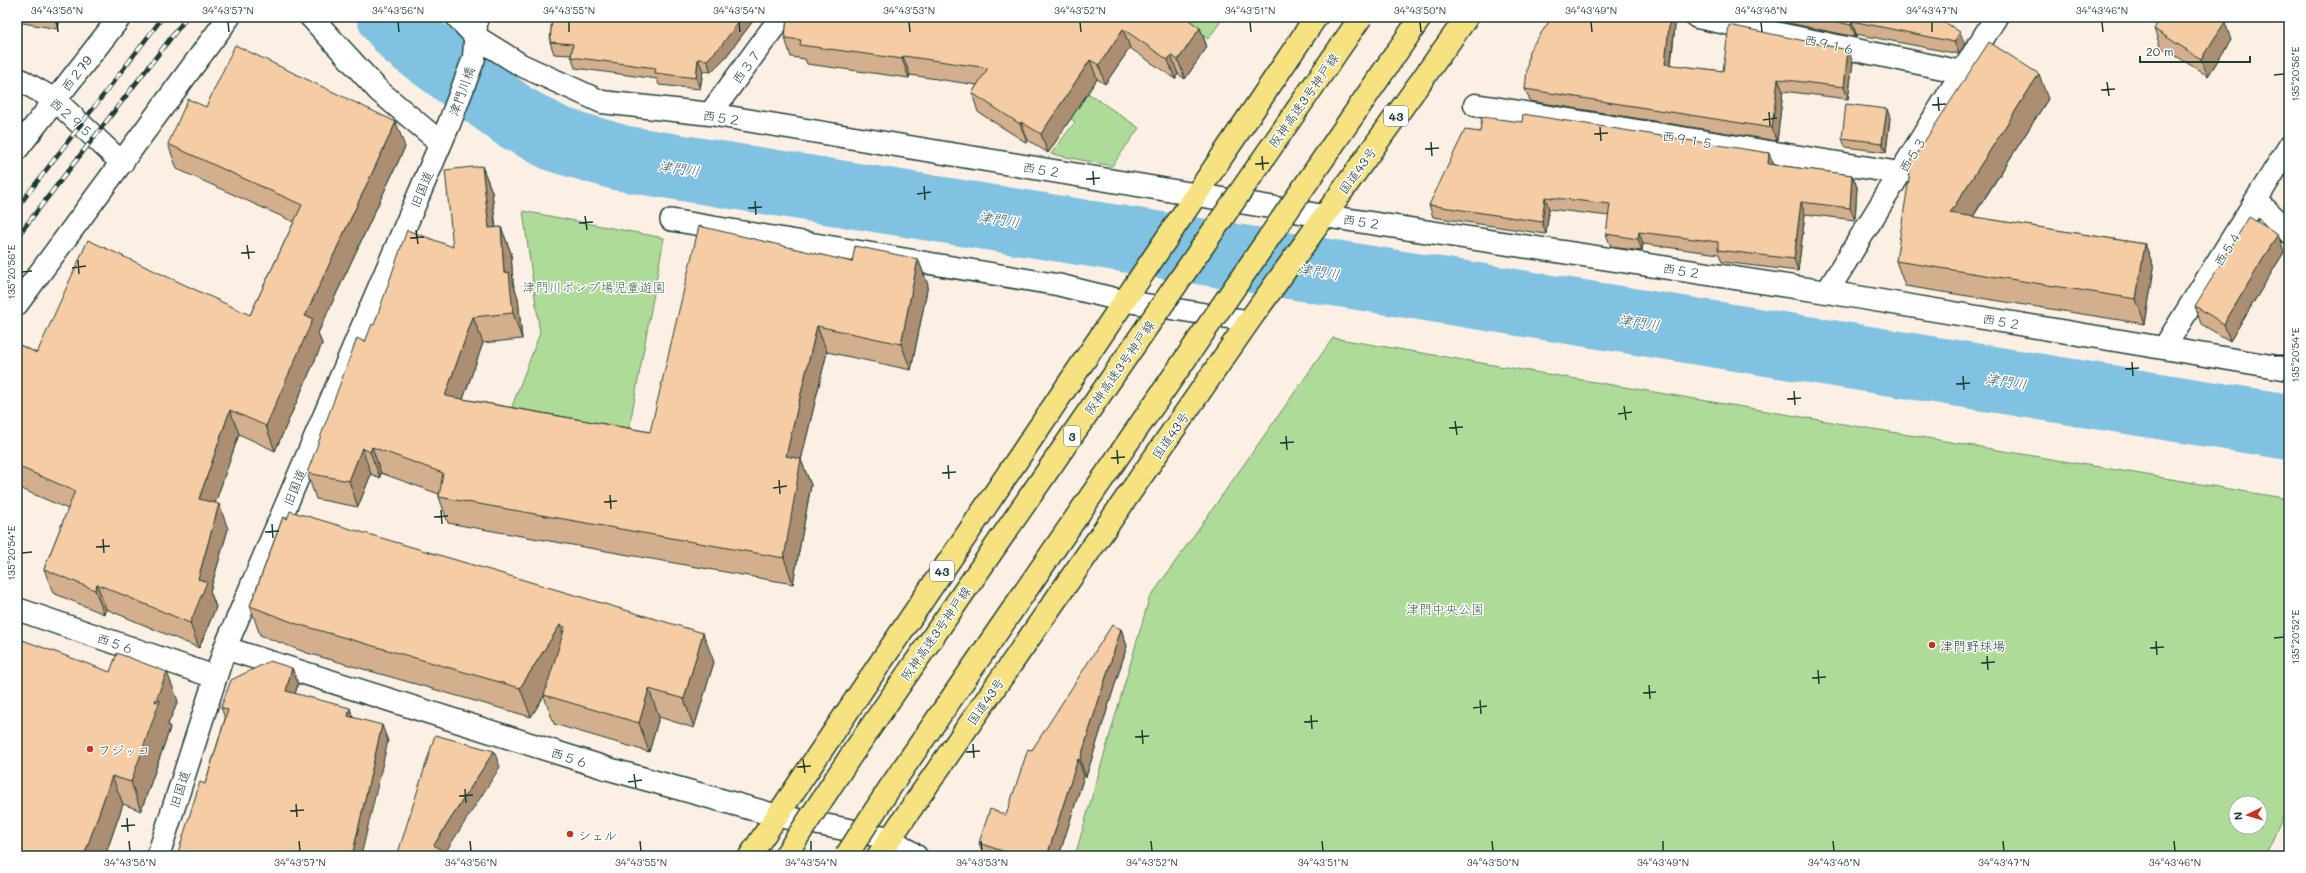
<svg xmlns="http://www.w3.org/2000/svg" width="2306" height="873" font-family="Mali,'Klee One',sans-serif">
<rect width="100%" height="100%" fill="#fcf0e4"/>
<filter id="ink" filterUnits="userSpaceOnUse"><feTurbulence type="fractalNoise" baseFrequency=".025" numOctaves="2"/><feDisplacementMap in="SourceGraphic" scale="8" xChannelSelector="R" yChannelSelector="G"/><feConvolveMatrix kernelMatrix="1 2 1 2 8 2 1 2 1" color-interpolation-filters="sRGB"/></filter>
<g filter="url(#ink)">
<path fill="#afdb99" stroke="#678c66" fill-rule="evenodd" d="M1176 17H1224L1208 39Z
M1088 93 1139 128 1112 166 1051 154 1075 122 1070 118Z
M523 211 664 238 626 446 506 422 540 333Z
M1333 338 2289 499V804L2265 856H1075L1149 599ZM2236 803H2260V827H2236Z"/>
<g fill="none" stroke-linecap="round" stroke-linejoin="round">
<path stroke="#81c2e2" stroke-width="66" d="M390 17 408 38 515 117 556 139 621 158 2289 427"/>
<g stroke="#1f3d34" stroke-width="24">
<path id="lane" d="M671 220 1059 285 1124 301 1249 321"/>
</g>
<g stroke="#1f3d34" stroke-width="25">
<path id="street" d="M311 17 379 91 441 143
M457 17 476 37 521 65 602 102 710 114 1324 216 1827 292 2289 369
M1697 17 1962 72
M17 78 55 100
M1475 105 1900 173
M710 114 781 17
M17 149 120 17
M2256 200 2289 232
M1827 292 1996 17
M17 304 229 17
M2164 348 2289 147
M17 609 215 677
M225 648 609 769 778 816 890 838 916 856
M158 856 225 648 449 124 474 58 476 24"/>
</g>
<g stroke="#1f3d34" stroke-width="25">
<path id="secondary" d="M55 100 122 163"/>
</g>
<g stroke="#1f3d34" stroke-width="25">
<path id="highway" d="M750 856 1316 17
M878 856 1249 321 1467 17"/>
</g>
<use href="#lane" stroke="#fff" stroke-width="21"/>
<use href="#street" stroke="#fff" stroke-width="22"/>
<use href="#secondary" stroke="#fff" stroke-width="22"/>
<use href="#highway" stroke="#f6e281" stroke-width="22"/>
<g stroke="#1f3d34" stroke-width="4.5">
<path id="rail" d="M17 208 163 17
M17 237 187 17"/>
</g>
<use href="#rail" stroke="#fff" stroke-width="3" stroke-dasharray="9" stroke-linecap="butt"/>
<g stroke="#1f3d34" stroke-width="25" stroke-linecap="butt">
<path id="highway-bridge" d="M785 856 850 757 1361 17
M846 856 889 789 1421 17"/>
</g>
<use href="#highway-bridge" stroke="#f6e281" stroke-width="22"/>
</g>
<path fill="#d3af8d" stroke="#1f3d34" d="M17 17H60L58 29 17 22Z
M552 17H756L725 58 711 72 703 71 700 89 659 85 657 79 575 68 571 55 554 54 550 42Z
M787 17 1200 28 1207 47 1185 79 1178 74 1175 79 1130 48 1105 84 1097 79 1048 153 1028 140 1027 143 978 112 972 93 977 85 910 75 909 78 807 64 805 59 791 57 785 38Z
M1676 17 1671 65 1723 71 1853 62 1848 99 1783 91 1777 141 1530 101 1525 89Z
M1759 17H1937L1965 44 1959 54 1856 34V37Z
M2154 29 2231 40 2208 76 2160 46Z
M2048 99 1973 217 2145 244 2154 268 2145 324 1905 286 1896 261 1917 153Z
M206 107 405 147 318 333 322 344 275 451 239 434 215 503 228 529 210 591 216 607 199 648 106 609 104 614 53 593 44 569 68 509 17 487V344L37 353 250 315 294 222 177 169 168 144Z
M1887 109 1890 118 1886 152 1845 147 1842 138Z
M1522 122 1769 153 1774 165 1852 175 1857 187 1855 220 1805 214 1798 271 1722 262 1719 254 1643 244 1642 251 1611 247 1606 234 1609 216 1549 209 1546 234 1433 217 1429 205 1480 132Z
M482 166 492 192 496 228 501 227 511 253 513 283 518 298 522 339 483 343 463 399 650 432 852 262 918 259 928 285 911 370 827 352 801 460 811 485 793 584 448 523 439 497V494L381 473 380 478 371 474 358 507 316 499 307 473 365 342 374 325 453 247Z
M2284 252 2230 341 2201 324 2195 306Z
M283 517 714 662 694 728 659 717 649 752 554 724 544 696 531 717 307 653 260 635 250 606Z
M1121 629 1127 646 1086 777 1084 776 1059 856H984L979 843 1006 815 1032 750Z
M292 668 298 684 295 694 353 717 388 741 205 784 225 719 221 707Z
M110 672 178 701 168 724 170 728 141 811 123 804 105 856Z"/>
<path fill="#ac8f73" stroke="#1f3d34" d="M54 17H60L58 29Z
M742 17H756L725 58 711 72 707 60Z
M1670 17H1676L1669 76 1665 64Z
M1852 21 1856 34V37L1851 25Z
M2225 22 2231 40 2208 76 2201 59Z
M1200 28 1207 47 1185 79 1178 60Z
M1123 29 1130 48 1105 84 1099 65Z
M1960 32 1965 44 1959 54 1954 42Z
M1848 50 1853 62 1848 99 1844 87Z
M1171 55 1178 74 1175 79 1168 60Z
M903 56 910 75 909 78 902 59Z
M698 59 703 71 700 89 696 78Z
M1090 60 1097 79 1048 153 1041 134Z
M2039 74 2048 99 1959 238 1950 213Z
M1778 79 1783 91 1777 141 1772 128Z
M1887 109 1890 118 1886 152 1882 143Z
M396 122 405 147 318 333 322 344 275 451 266 426 305 316Z
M1021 122 1028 140 1027 143 1020 124Z
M1769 153 1774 165 1768 164Z
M482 166 492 192 498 254 489 228Z
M1852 175 1857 187 1855 220 1850 208Z
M1545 197 1549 209 1546 234 1542 222Z
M1801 202 1805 214 1798 271 1794 259Z
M501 227 511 253 513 283 518 298 522 339 513 313 504 273Z
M1639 232 1643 244 1642 251 1638 239Z
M2278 234 2284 252 2230 341 2224 324Z
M2145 244 2154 268 2145 324 2136 299Z
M918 259 928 285 911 370 901 344Z
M473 317 483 343 455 422 445 396Z
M817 326 827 352 801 460 811 485 793 584 784 558 786 456Z
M230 410 239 434 208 524 199 499Z
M372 447 381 473 380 478 370 452Z
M362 448 371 474 358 507 349 481Z
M219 504 228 529 210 591 216 607 199 648 190 623 198 579Z
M97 584 106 609 104 614 95 590Z
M560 625 570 653 531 717 520 688Z
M1121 629 1127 646 1086 777 1080 760Z
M703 633 714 662 694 728 684 699Z
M292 668 298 684 291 707 286 691Z
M167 672 178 701 168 724 170 728 141 811 131 782 155 702Z
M649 689 659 717 649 752 639 723Z
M350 708 355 724 348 716Z
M382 725 388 741 361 856H352Z
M494 751 500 767 443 856 434 845Z
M1078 759 1084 776 1059 856H1047Z
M112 776 123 804 105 856H84Z"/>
<path fill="#f5cca4" stroke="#1f3d34" d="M552 17H742L721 46 707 60 698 59 696 78 655 73 656 68 571 57 573 44 550 42Z
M787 17H1185L1200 28 1178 60 1171 55 1168 60 1123 29 1099 65 1090 60 1041 134 1021 122 1020 124 972 93 988 68 903 56 902 59 800 45 801 40 785 38Z
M1552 17H1670L1665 64 1723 71 1729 25 1848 50 1844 87 1778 79 1772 128 1525 89 1529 51Z
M1813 17H1937L1960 32 1954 42 1852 21 1851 25Z
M2161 17H2216L2225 22 2201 59 2154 29Z
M1989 42 2039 74 1950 213 2145 244 2136 299 1896 261 1913 153H1917Z
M235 45 396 122 305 316 313 319 266 426 230 410 199 499 219 504 198 579 207 582 190 623 97 584 95 590 44 569 75 491 17 466V344L37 353 88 240 250 315 302 205 168 144 188 99 206 107Z
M1846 104 1887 109 1882 143 1842 138Z
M1523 114 1769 153 1768 164 1852 175 1850 208 1801 202 1794 259 1718 250V242L1639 232 1638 239 1606 234 1610 204 1545 197 1542 222 1429 205 1465 130 1480 132 1482 117 1522 122Z
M482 166 489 228 501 227 504 273 509 272 513 313 473 317 445 396 650 432 699 226 852 262 855 246 918 259 901 344 817 326 786 456 801 459 784 558 439 497 443 473 372 447 370 452 362 448 349 481 307 473 357 338 365 342 372 324 374 325 407 230 453 247 445 170Z
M2249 217 2278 234 2224 324 2195 306Z
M290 511 703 633 684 699 649 689 639 723 544 695 565 627 560 625 520 688 297 624 250 606 283 517 287 519Z
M1112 625 1121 629 1080 760 1078 759 1047 856H1017L979 843 990 809 1006 815 1028 749 1032 750Z
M17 638 110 672 117 653 167 672 155 702 160 700 131 782 112 776 84 856H17Z
M270 661 292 668 286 691 350 708 348 716 382 725 352 856H177L200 782 205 784 228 710 221 707 231 680Z
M435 735 494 751 434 845 449 856H397Z
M509 852 521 856H508Z"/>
</g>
<path fill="none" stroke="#1f3d34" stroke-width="1.5" d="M57 22 58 32M228 22 229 32M398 22 399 32M569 22V32M739 22 740 32M909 22 910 32M1080 22 1081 32M1250 22 1251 32M1420 22 1421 32M1591 22 1592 32M1761 22 1762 32M1932 22V32M2102 22 2103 32M2274 75 2284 74M2107 82 2109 96M2101 90 2115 89M1938 97 1939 111M1932 105 1946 104M1769 112 1770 126M1763 120 1777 118M1600 127 1601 141M1594 134 1608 133M1431 142 1432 156M1425 149 1439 148M1262 156 1263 170M1255 164 1269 163M1093 171 1094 185M1086 179 1100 178M924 186 925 200M917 194 931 192M755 201 756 215M748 208 762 207M585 216 587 230M579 223 593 222M416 230 418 244M410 238 424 237M247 245 249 259M241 253 255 252M78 260 79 274M72 268 86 266M22 272 32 271M2274 356 2284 355M2132 362 2133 376M2125 369 2139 368M1963 376 1964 390M1956 384 1970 383M1794 391 1795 405M1787 399 1801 398M1624 406 1626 420M1618 414 1632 412M1455 421 1457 435M1449 428 1463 427M1286 436 1287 450M1280 443 1294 442M1117 450 1118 464M1111 458 1125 457M948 465 949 479M942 473 956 472M779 480 780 494M773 488 787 486M610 495 611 509M604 502 617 501M441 510 442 524M434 517 448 516M272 524 273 538M265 532 279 531M103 539 104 553M96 547 110 546M22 553 32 552M2274 638 2284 637M2156 641 2157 655M2150 648 2164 647M1987 656 1988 670M1981 663 1995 662M1818 670 1819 684M1812 678 1826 677M1649 685 1650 699M1643 693 1656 692M1480 700 1481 714M1473 708 1487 706M1311 715 1312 729M1304 722 1318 721M1142 730 1143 744M1135 737 1149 736M973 744 974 758M966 752 980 751M803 759 805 773M797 767 811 766M634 774 636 788M628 782 642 780M465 789 466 803M459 796 473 795M296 804 297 817M290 811 304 810M127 818 128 832M121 826 135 825M129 841 130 851M299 841 300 851M470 841 471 851M640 841 641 851M811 841V851M981 841 982 851M1151 841 1152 851M1322 841 1323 851M1492 841 1493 851M1663 841V851M1833 841 1834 851M2003 841 2004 851M2174 841 2175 851"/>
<g fill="#c8321e" stroke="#fff" stroke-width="1.5">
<circle cx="1932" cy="645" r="4"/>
<circle cx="90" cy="749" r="4"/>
<circle cx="570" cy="834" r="4"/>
</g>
<g text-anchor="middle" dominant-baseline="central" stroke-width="3" stroke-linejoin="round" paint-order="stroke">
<g fill="#fff" stroke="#627771" stroke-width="1">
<rect x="1384" y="106" width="24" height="20" rx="3"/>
<rect x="1064" y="426" width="16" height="20" rx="3"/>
<rect x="930" y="561" width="24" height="20" rx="3"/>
</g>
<g font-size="12" font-weight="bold" fill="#1f3d34">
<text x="1396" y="116">43</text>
<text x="1072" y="436">3</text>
<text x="942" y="571">43</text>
</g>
<g font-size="13" fill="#1f3d34" stroke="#fff">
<text transform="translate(1830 44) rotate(12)">西９１６</text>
<text transform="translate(746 66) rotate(-54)">西３７</text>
<text transform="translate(76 73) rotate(-52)">西２79</text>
<text transform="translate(461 91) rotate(-70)">津門川橋</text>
<text transform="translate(1303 100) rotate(-55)">阪神高速3号神戸線</text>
<text transform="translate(72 117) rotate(41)">西２９５</text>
<text transform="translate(722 117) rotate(9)">西５２</text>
<text transform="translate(1688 139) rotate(9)">西９１５</text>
<text transform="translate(1912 154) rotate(-58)">西５３</text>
<text transform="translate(1042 169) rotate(9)">西５２</text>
<text transform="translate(1357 170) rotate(-54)">国道43号</text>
<text transform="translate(421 189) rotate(-67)">旧国道</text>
<text transform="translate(1362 221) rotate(9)">西５２</text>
<text transform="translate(2227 248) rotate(-58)">西５４</text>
<text transform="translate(1682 270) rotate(9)">西５２</text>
<text transform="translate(2002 321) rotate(10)">西５２</text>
<text transform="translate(1119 367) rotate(-55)">阪神高速3号神戸線</text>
<text transform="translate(1170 435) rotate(-55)">国道43号</text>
<text transform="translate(294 487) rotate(-67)">旧国道</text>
<text transform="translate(935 633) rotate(-55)">阪神高速3号神戸線</text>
<text transform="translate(116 643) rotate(19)">西５６</text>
<text transform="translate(985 701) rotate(-55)">国道43号</text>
<text transform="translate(570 757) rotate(18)">西５６</text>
<text transform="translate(179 789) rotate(-72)">旧国道</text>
</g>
<g font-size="13" fill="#43644d" stroke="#fff">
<text x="594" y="286">津門川ポンプ場児童遊園</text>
<text x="1445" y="608">津門中央公園</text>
</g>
<g font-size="13" fill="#1f3d34" stroke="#fff" text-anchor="start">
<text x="1940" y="645">津門野球場</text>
<text x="98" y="749">フジッコ</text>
<text x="578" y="834">シェル</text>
</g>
<g font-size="14" font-style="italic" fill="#385e60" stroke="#fff">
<text transform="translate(679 168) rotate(9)">津門川</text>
<text transform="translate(999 219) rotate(9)">津門川</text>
<text transform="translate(1319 271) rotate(9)">津門川</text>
<text transform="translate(1639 322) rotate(9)">津門川</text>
<text transform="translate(2006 381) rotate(9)">津門川</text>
</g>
</g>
<rect width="2306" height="873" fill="none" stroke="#fff" stroke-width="44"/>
<g transform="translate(2248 815) rotate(265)"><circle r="19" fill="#ffffff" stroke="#a5b1ae"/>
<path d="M0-3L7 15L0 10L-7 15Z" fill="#c8321e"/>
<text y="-6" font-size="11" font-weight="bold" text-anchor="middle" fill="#1f3d34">N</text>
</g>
<path d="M2140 56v6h110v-6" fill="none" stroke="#1f3d34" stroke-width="2"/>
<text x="2146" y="56" font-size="12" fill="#1f3d34" stroke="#ffffff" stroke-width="3" paint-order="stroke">20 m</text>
<rect x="22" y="22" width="2262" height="829" fill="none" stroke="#1f3d34" stroke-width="1.5"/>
<g font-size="10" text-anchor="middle" fill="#1f3d34">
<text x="57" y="14">34°43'58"N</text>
<text x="228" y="14">34°43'57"N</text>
<text x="398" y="14">34°43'56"N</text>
<text x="569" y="14">34°43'55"N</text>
<text x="739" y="14">34°43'54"N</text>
<text x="909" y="14">34°43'53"N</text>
<text x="1080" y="14">34°43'52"N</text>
<text x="1250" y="14">34°43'51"N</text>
<text x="1420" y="14">34°43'50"N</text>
<text x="1591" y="14">34°43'49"N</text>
<text x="1761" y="14">34°43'48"N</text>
<text x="1932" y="14">34°43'47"N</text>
<text x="2102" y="14">34°43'46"N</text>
<text transform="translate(2295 74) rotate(-90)" y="4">135°20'56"E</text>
<text transform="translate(11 272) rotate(-90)" y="4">135°20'56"E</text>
<text transform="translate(2295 355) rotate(-90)" y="4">135°20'54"E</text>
<text transform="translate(11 553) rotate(-90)" y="4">135°20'54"E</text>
<text transform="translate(2295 637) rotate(-90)" y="4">135°20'52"E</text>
<text x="130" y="866">34°43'58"N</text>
<text x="300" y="866">34°43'57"N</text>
<text x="471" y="866">34°43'56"N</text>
<text x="641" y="866">34°43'55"N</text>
<text x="811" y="866">34°43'54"N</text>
<text x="982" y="866">34°43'53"N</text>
<text x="1152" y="866">34°43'52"N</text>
<text x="1323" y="866">34°43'51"N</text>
<text x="1493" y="866">34°43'50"N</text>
<text x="1663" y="866">34°43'49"N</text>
<text x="1834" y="866">34°43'48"N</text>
<text x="2004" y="866">34°43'47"N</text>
<text x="2175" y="866">34°43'46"N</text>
</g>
</svg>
